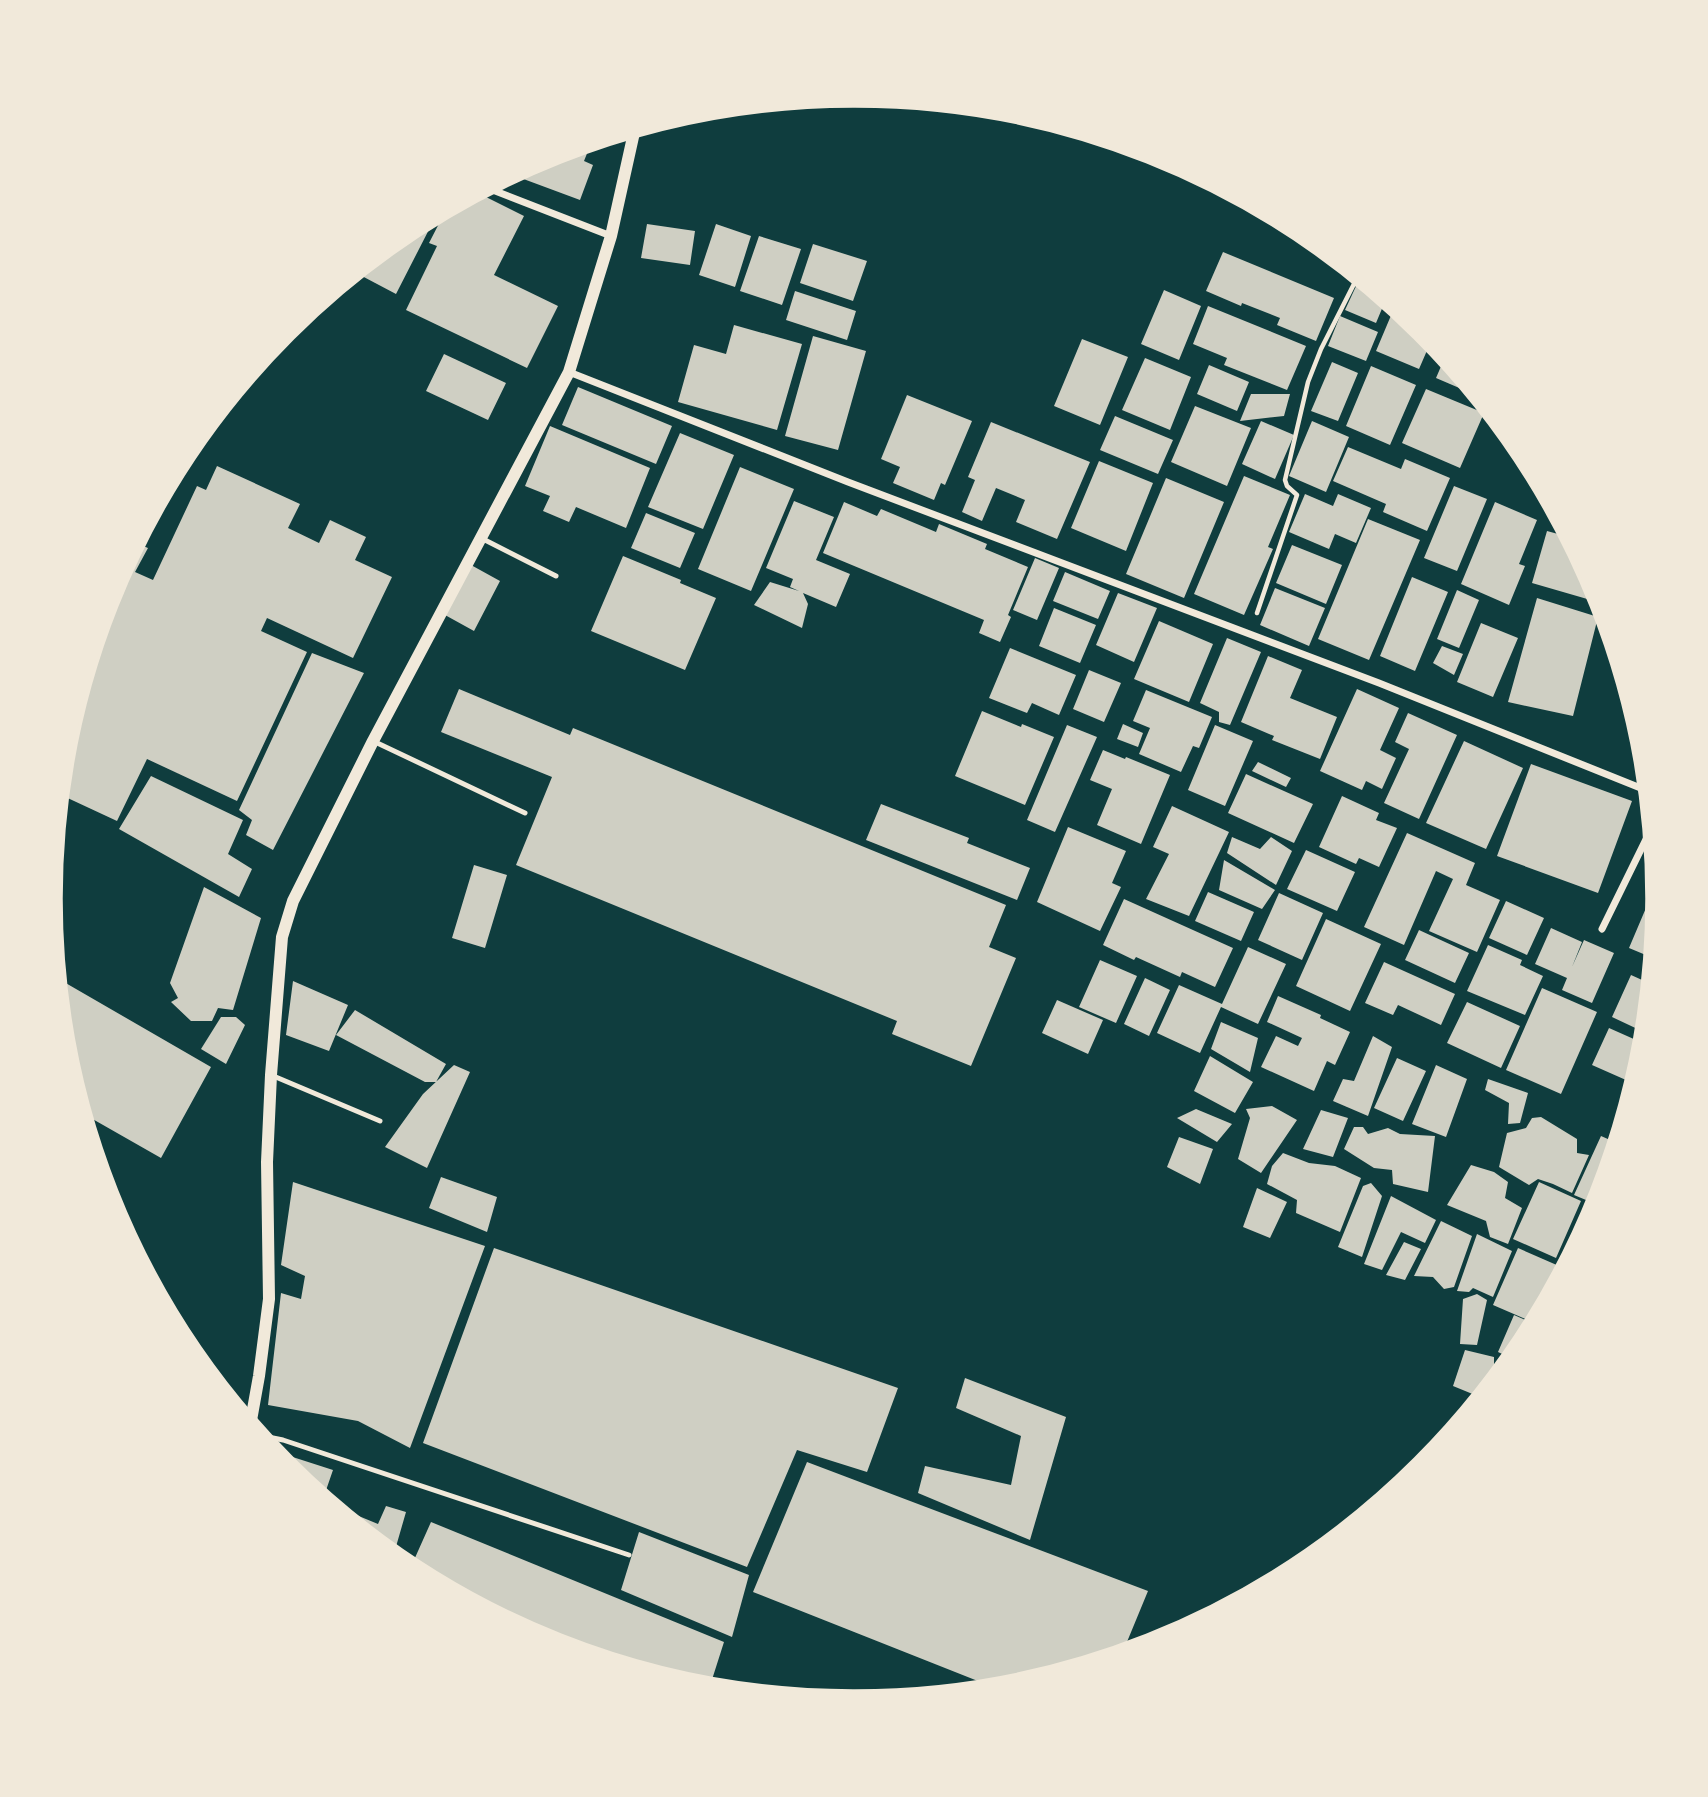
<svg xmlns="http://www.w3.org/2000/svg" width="1708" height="1797" font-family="Rubik,sans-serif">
<rect width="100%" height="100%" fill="#0f3d3e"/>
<path fill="#cfcfc3" d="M592 141 584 161 593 165 580 200 510 174 546 155Z
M476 192 524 216 494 275 558 306 527 368 406 310 437 246 429 243 447 208Z
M438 212 396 294 360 275 368 261 407 229Z
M647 224 695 231 690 265 641 258Z
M716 224 751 236 735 287 699 275Z
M759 236 801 249 782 305 740 291Z
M813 244 867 261 853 301 800 283Z
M1223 252 1334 298 1316 341 1277 325 1280 318 1242 303 1241 306 1206 291Z
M1358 282 1373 288 1386 299 1376 323 1345 310Z
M1164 290 1201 306 1179 360 1141 344Z
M795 291 856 311 847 340 786 320Z
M1208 306 1306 346 1287 390 1224 365 1227 358 1193 344Z
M1395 306 1423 330 1432 339 1419 369 1376 351Z
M1340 316 1378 332 1366 361 1328 346Z
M734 325 802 344 777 430 678 402 694 345 726 354Z
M813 336 866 351 838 450 785 436Z
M1082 339 1128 357 1100 425 1054 406Z
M1436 345 1446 357 1478 396 1436 378 1445 357 1433 351Z
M444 354 506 383 488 420 426 391Z
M1145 358 1191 377 1170 430 1122 410Z
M1332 362 1358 373 1338 421 1311 411Z
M1209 365 1249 382 1237 411 1197 394Z
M1371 366 1416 385 1390 445 1346 426Z
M578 387 672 426 656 464 562 425Z
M1426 389 1484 413 1460 468 1402 443Z
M1251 394H1290L1284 416 1240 421Z
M907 395 972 421 945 485 941 483 934 500 893 483 900 467 881 459Z
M1195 406 1251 428 1227 486 1171 462Z
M1115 416 1173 440 1158 474 1100 450Z
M1261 421 1294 435 1275 479 1242 464Z
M1312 421 1349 437 1326 492 1289 476Z
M991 422 1090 462 1057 539 1016 522 1025 500 996 488 982 521 962 512 975 480 968 477Z
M550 426 650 468 626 528 576 507 569 522 543 511 550 496 525 486Z
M680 433 734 455 703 529 648 507Z
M1348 447 1401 469 1405 459 1450 478 1427 531 1383 512 1386 504 1333 481Z
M1099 461 1153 483 1126 551 1071 528Z
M217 466 300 504 288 528 319 543 330 520 366 537 355 560 392 577 353 658 267 618 261 631 307 652 237 801 147 759 117 821 59 794 65 741 110 590 136 543 148 548 135 572 153 580 197 486 206 490Z
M740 467 794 489 751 591 698 569Z
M1244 476 1290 495 1268 547 1273 549 1244 615 1194 594Z
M1166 478 1224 502 1184 598 1126 574Z
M1454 486 1487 499 1457 571 1424 558Z
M1305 494 1333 506 1338 494 1371 508 1356 543 1335 534 1329 549 1289 532Z
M794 501 834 517 816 560 850 574 836 607 803 593 808 604 802 628 754 605 770 582 799 591 790 587 793 579 766 568Z
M844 502 877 516 881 509 936 532 939 524 987 544 985 549 1028 567 1008 615 1011 617 1000 642 979 633 984 620 823 553Z
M1495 502 1537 520 1519 564 1525 566 1509 605 1461 584Z
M646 513 695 533 680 568 631 548Z
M1368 519 1420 540 1369 660 1318 639Z
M1547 531 1569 537 1598 591 1601 603 1532 583Z
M1292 545 1342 565 1326 604 1276 583Z
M623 556 681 580 680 583 716 598 685 670 591 631Z
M1035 558 1059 568 1037 620 1013 610Z
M471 565 500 581 474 631 445 615Z
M1065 572 1110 591 1098 619 1053 601Z
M1412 577 1448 592 1415 671 1380 656Z
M1275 588 1325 608 1309 646 1260 625Z
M1457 590 1479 600 1459 648 1437 639Z
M1118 593 1157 608 1134 662 1096 645Z
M1537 598 1598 617 1573 716 1508 702Z
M1054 608 1096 625 1080 663 1039 646Z
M1159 621 1213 644 1189 702 1134 679Z
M1481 623 1518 638 1493 697 1457 682Z
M1227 638 1261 652 1230 725 1219 722V712L1200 703Z
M1442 646 1463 654 1454 675 1433 663Z
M1010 648 1076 675 1059 715 1032 703 1027 713 989 698Z
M312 653 364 673 273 850 246 835 252 820 239 810Z
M1268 656 1302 670 1290 698 1337 717 1320 759 1272 740 1274 736 1241 722Z
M1089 670 1121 683 1104 722 1073 709Z
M459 689 570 735 573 728 1006 905 989 947 1016 958 971 1066 892 1034 897 1021 516 865 552 777 441 732Z
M1357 689 1399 708 1380 750 1396 758 1382 789 1366 781 1362 790 1320 771Z
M1146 690 1212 717 1199 748 1193 746 1181 772 1139 754 1150 728 1133 721Z
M982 711 1021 727 1022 724 1054 737 1025 805 955 776Z
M1408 713 1457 735 1419 819 1384 803 1409 749 1395 742Z
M1123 724 1143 733 1138 747 1117 739Z
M1067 725 1097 737 1055 832 1027 820Z
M1215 725 1253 741 1225 806 1188 790Z
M1464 741 1523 768 1486 849 1426 823Z
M1103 750 1125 759 1126 757 1170 775 1141 844 1097 825 1112 789 1090 780Z
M1258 762 1291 778 1286 787 1252 771Z
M1531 764 1632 801 1598 893 1497 856Z
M1246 774 1313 804 1294 843 1228 813Z
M151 776 243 820 228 854 252 869 239 897 119 829Z
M1342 796 1379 813 1376 820 1397 828 1379 867 1359 858 1356 864 1319 847Z
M881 804 969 838 967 843 1030 868 1017 900 866 840Z
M1172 806 1229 832 1189 916 1146 899 1169 854 1153 847Z
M1068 827 1126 851 1112 883 1121 887 1100 931 1037 902Z
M1407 833 1475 863 1466 885 1500 900 1477 952 1429 931 1453 879 1436 871 1404 945 1364 927Z
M1232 837 1260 849 1271 837 1292 851 1276 885 1227 853Z
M1306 850 1355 872 1337 911 1287 889Z
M1224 860 1275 890 1262 909 1219 890Z
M474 865 507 875 485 948 452 938Z
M1657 882 1659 899 1653 958 1629 948Z
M204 887 261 918 233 1010 218 1008 212 1021H191L171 1002 178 998 170 983Z
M1208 892 1254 912 1241 941 1195 921Z
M1279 893 1323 913 1302 960 1258 940Z
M1124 899 1233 948 1215 987 1182 972 1180 977 1136 957 1134 960 1103 945Z
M1506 901 1544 918 1527 955 1489 938Z
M1326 919 1381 944 1350 1011 1296 986Z
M1551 928 1582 942 1572 967 1584 940 1614 953 1592 1003 1562 990 1567 978 1535 964Z
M1419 930 1469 953 1455 983 1405 960Z
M1488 945 1522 960 1520 965 1543 976 1525 1015 1467 991Z
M1248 947 1286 964 1258 1024 1221 1007 1200 1053 1157 1033 1179 985 1222 1004Z
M1100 960 1137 976 1116 1023 1079 1007Z
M1384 962 1455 994 1441 1025 1398 1005 1393 1015 1365 1003Z
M1631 975 1651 984 1646 1033 1612 1017Z
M57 978 211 1067 161 1158 82 1113 64 1055Z
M1145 978 1170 990 1149 1036 1124 1024Z
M293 981 348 1005 329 1051 286 1035Z
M1542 988 1597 1012 1561 1094 1506 1070Z
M1278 996 1321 1015 1320 1018 1350 1032 1335 1065 1327 1061 1314 1091 1261 1067 1276 1036 1298 1046 1302 1038 1267 1022Z
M1057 1000 1103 1020 1088 1054 1042 1033Z
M1467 1002 1520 1026 1501 1068 1447 1043Z
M355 1010 446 1064 436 1082H425L336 1035Z
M221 1017H236L245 1025 226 1064 201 1049Z
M1221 1022 1258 1038 1250 1072 1211 1049Z
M1609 1028 1645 1044 1643 1056 1635 1084 1592 1065Z
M1373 1036 1392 1047 1368 1116 1333 1101 1343 1079 1354 1081Z
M1210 1056 1253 1082 1235 1113 1194 1091Z
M1397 1058 1426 1071 1403 1121 1374 1108Z
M454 1065 470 1072 427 1168 385 1147 423 1094Z
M1436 1065 1467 1079 1446 1137 1412 1124Z
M1488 1079 1528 1093 1520 1123 1508 1124 1509 1103 1485 1090Z
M1272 1106 1297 1120 1261 1173 1238 1159 1250 1118 1246 1109Z
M1196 1109 1232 1124 1217 1142 1177 1118Z
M1321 1110 1348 1118 1333 1157 1303 1149Z
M1541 1117 1577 1139V1153L1589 1155 1572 1193 1553 1184 1538 1179 1529 1185 1499 1167 1507 1133 1526 1128 1532 1118Z
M1354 1127H1363L1368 1134 1388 1128 1400 1134 1435 1136 1428 1192 1393 1184 1392 1170 1374 1168 1344 1149Z
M1601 1136 1617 1143 1598 1205 1574 1195Z
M1179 1137 1213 1149 1200 1184 1167 1167Z
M1283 1153 1309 1163 1335 1166 1361 1178 1340 1232 1296 1213 1297 1200 1267 1184 1272 1166Z
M1471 1165 1494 1172 1508 1182 1505 1198 1522 1208 1508 1244 1490 1237 1486 1221 1447 1205Z
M441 1177 497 1197 487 1232 429 1208Z
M293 1182 485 1246 410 1448 358 1421 268 1405 281 1293 301 1299 305 1276 281 1265Z
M1539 1182 1581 1201 1556 1258 1513 1239Z
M1371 1183 1382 1196 1362 1257 1338 1247 1363 1186Z
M1257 1188 1287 1202 1270 1238 1243 1227Z
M1391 1196 1436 1220 1425 1243 1401 1232 1382 1270 1364 1264Z
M1585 1208 1595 1212 1535 1323 1493 1305 1518 1248 1559 1266Z
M1441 1221 1472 1236 1454 1287 1444 1289 1433 1277 1414 1276Z
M1477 1234 1512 1251 1493 1297 1473 1288 1469 1292 1457 1291Z
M1404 1242 1421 1249 1405 1280 1386 1275Z
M494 1248 898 1388 867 1472 797 1450 747 1567 423 1443Z
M1477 1294 1487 1300 1477 1345 1460 1344 1463 1299Z
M1514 1315 1535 1324 1523 1346 1513 1359 1498 1352Z
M1465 1350 1494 1357V1365L1491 1375 1475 1395 1453 1386Z
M965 1378 1066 1417 1030 1540 918 1493 925 1466 1011 1485 1021 1436 956 1408Z
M274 1451 333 1470 323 1499 285 1467 273 1453Z
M807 1462 1148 1591 1122 1654 1011 1688 998 1689 753 1592Z
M332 1505 378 1524 386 1506 406 1512 393 1557Z
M431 1522 724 1642 709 1689 697 1688 546 1642 410 1569Z
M639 1532 749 1575 732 1637 621 1590Z
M831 1690 854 1695 852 1703 828 1701Z"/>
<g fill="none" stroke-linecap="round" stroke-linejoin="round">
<path stroke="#f1e9da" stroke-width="4.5" d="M1257 613 1297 495 1287 486 1285 480 1308 382 1321 349 1358 276"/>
<path stroke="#f1e9da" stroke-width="5" d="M481 538 556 576
M373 741 525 813
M271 1075 380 1121
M258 1435 283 1440 629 1555"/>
<path stroke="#f1e9da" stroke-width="7" d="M485 187 611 236
M339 287 343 282
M569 372 848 482 1379 683 1648 791
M1602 929 1652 827"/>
<path stroke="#f1e9da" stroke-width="12" d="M250 1426 259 1376 269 1299 267 1162 271 1075 282 937 293 901 373 741 569 372 611 236 635 128"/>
</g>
<path d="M0 0H1708V1797H0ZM853 106H855A792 792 0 0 1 1647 898V899A792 792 0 0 1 855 1691H853A792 792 0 0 1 61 899V898A792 792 0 0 1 853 106Z" fill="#f1e9da" fill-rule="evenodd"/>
<path fill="none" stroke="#f1e9da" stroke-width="3.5" d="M853 106H855A792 792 0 0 1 1647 898V899A792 792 0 0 1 855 1691H853A792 792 0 0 1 61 899V898A792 792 0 0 1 853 106Z"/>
</svg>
